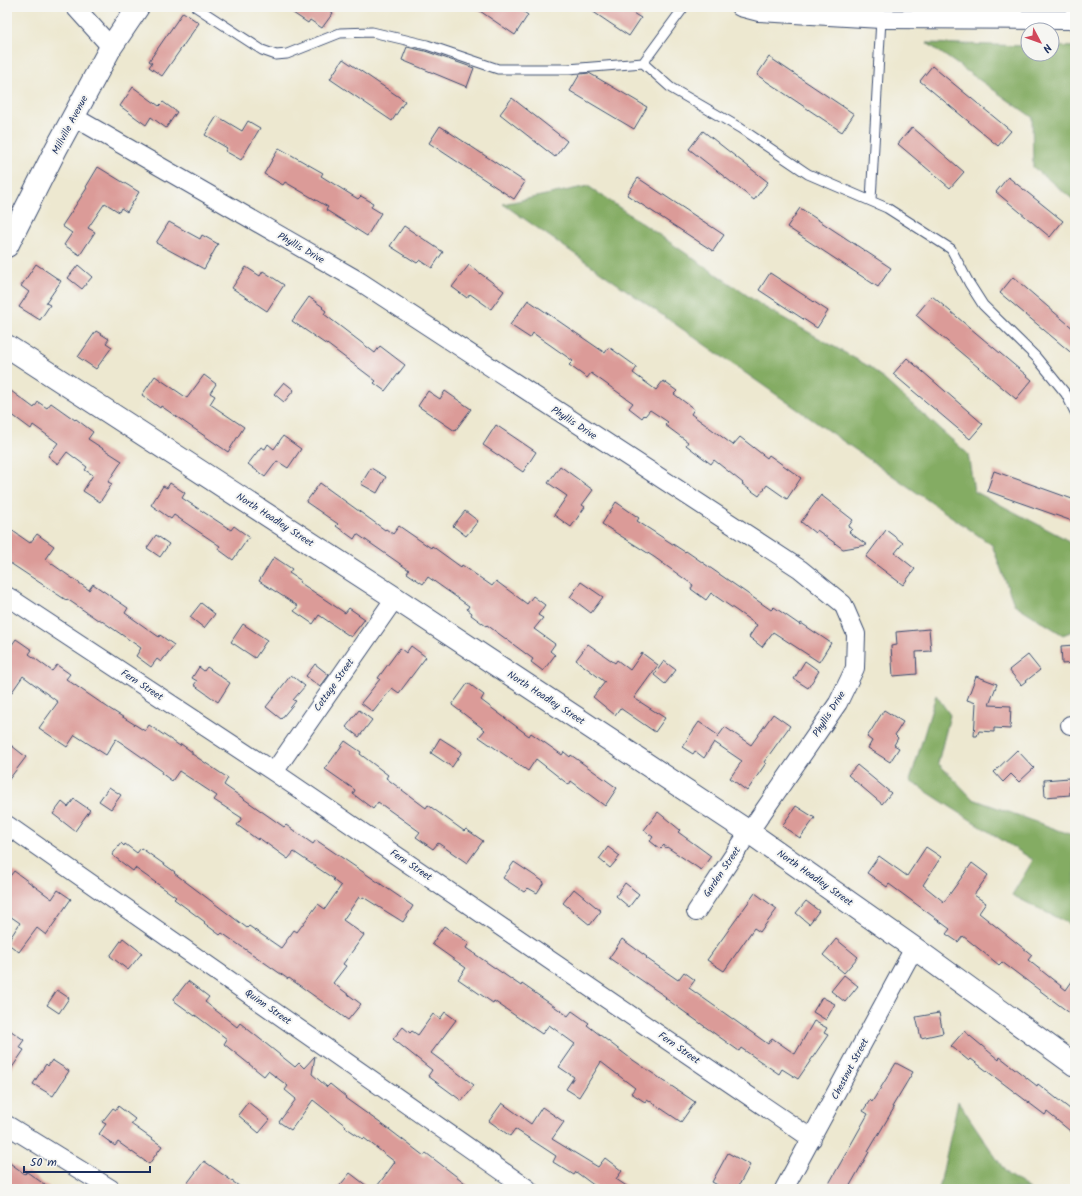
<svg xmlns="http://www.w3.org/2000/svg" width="1082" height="1196" font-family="Kalam,sans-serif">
<rect width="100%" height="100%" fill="#f6f6f2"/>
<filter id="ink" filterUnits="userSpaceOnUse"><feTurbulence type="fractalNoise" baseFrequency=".025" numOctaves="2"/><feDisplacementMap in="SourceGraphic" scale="8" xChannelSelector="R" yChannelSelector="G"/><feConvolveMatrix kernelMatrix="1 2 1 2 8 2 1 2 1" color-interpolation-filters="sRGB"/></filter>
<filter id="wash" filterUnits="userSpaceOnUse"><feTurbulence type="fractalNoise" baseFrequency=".012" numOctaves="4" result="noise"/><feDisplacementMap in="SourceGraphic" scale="16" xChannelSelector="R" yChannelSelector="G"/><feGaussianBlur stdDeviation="0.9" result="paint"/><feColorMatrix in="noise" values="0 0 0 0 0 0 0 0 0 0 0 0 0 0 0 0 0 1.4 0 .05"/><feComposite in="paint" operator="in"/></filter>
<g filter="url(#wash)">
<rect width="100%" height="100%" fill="#ede8d0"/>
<path fill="#84ac63" stroke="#506e60" d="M927 43 1028 46V54H1052V46L1075 47V201L1033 167 1032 117Z
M588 186 764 307 870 367 968 454 974 491 1064 538 1075 548V630L1063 635 1014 604 992 545 503 204Z
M936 695 950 715 938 763 973 799 1075 836V927L1012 895 1033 860 910 781Z
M958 1101 1007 1174 1030 1189H939Z"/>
<g id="blocks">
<path fill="#db9b98" d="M284 7H325L333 13 322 28 310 20 308 23Z
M474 7H517L528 15 515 35Z
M586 7H623L641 18 629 36Z
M183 12 199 23 162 76 149 67 152 63 149 61Z
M407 47 425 51 474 68 467 87 402 60Z
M769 57 854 114 842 132 757 75Z
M343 59 405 101 392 121 330 79Z
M932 66 1011 131 998 146 920 81Z
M589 73 647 107 634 129 570 91 580 74Z
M133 87 159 106 163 102 177 112 166 128 151 117 146 125 120 106Z
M512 98 567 141 555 157 500 114Z
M217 116 242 131 248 121 260 128 241 160 225 151 227 148 205 135Z
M440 126 525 182 514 199 429 143Z
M912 127 964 172 950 188 898 144Z
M703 131 768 182 754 200 689 149Z
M279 148 323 173 321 176 358 199 361 196 373 203 371 207 381 213 367 236 326 210 328 207 285 182 283 185 264 174Z
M98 167 139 192 127 212 121 208 119 212 105 203 88 228 95 232 80 255 64 245 72 233 62 226 87 188 86 187Z
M1008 177 1063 221 1050 237 996 192Z
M638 178 724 235 713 251 627 195Z
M800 208 891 268 878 287 787 227Z
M169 222 200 239 202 235 218 244 204 269 156 243Z
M404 226 443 252 432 268 420 260 417 263 390 246Z
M36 264 61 281 46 303 50 305 40 320 19 307 29 292 21 286Z
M78 265 92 277 82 289 68 278Z
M469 265 504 291 491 309 470 294 467 298 452 287Z
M246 267 260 276 263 271 284 285 267 311 232 288Z
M770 273 828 311 817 328 759 290Z
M1013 277 1075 330V356L1000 293Z
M932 296 1032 380 1016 399 916 315Z
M309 297 323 307 322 308 326 311 324 314 375 353 380 346 405 365 385 391 374 383 376 381 327 344V345L292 321Z
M528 300 605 353 609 347 637 367 633 373 656 390 663 381 677 391 674 394 694 409 691 414 733 445 740 437 767 458 769 455 801 478 787 499 767 485 759 496 742 484 743 483 714 460 711 464 686 445 688 442 665 425 668 422 650 410 645 416 644 415 642 418 629 408 633 403 591 373 587 378 569 365 573 361 533 333 530 338 510 325Z
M96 331 109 339 106 343 112 347 96 369 78 357Z
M907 358 983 424 970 439 893 374Z
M204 375 216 384 210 393 215 396 210 404 244 427 228 452 161 406 160 408 142 395 155 376 187 398Z
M284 382 294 390 284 402 274 394Z
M7 388 34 408 38 402 47 408 51 403 75 420 76 419 93 432 88 439 122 461 108 482 112 484 100 502 83 491 93 475 85 470 87 467 67 452 58 464 48 456 58 443 33 425 31 429 7 411Z
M428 391 440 399 445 391 471 409 455 431 418 406Z
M496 425 536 452 523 472 483 445Z
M283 436 301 449 288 468 277 461 265 477 248 464 261 447 265 449 268 444 274 449Z
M560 466 593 490 582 505 585 507 571 527 554 515 567 496 548 483Z
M371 468 386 477 377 493 361 484Z
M994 471 1075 500V522L987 491Z
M170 483 185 493 182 498 231 530 234 526 249 537 233 560 218 549 220 546 174 515 171 519 151 505 163 486 167 488Z
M320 483 385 530 386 529 393 534 399 526 431 548 432 546 461 567 462 565 492 586 496 581 527 604 533 596 545 605 538 615 543 618 534 629 555 644 550 651 555 655 543 671 531 662 533 659 487 625 486 626 471 615 472 613 467 609 469 606 428 577 423 584 407 573 409 570 357 534 354 539 336 526 338 524 306 502Z
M821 495 853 520 848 527 852 529 849 532 867 545 843 549 817 530 815 533 801 522Z
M616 502 639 518 637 521 685 552 686 551 771 610 774 607 800 625 801 623 831 643 819 662 773 632 762 647 749 637 757 625 711 593 706 600 691 589 693 585 654 557 602 524Z
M465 511 478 521 466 536 453 526Z
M7 527 30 543 37 534 54 546 45 559 89 590 93 584 128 608 125 613 159 637 160 635 174 645 161 662 157 659 151 667 136 656 141 648 99 619 98 620 67 599 66 600 7 561Z
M886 530 903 543 895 553 915 569 903 585 866 557Z
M156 535 169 544 160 557 147 548Z
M274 557 292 569 289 573 300 580 299 582 345 613 349 608 365 619 351 637 319 615 313 624 294 611 298 606 259 581Z
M581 582 603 597 591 613 570 597Z
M201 603 215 614 204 628 190 617Z
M243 624 267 640 255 658 231 642Z
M929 629 931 651 916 652 917 674 893 676 891 646 897 645 896 632Z
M16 639 32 650 29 654 52 671 57 665 70 674 66 679 110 709 145 731 149 725 180 746 181 744 192 752V754L228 778 224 785 284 827 286 825 313 844 316 840 413 906 403 922 363 897 362 899 359 897 343 920 364 935 343 964 346 966 333 983 361 1004 348 1020 289 978 288 979 222 933 220 935 204 923 205 922 174 899 176 897 135 868 133 871 112 855 121 843 124 846 125 844 137 853 141 848 175 872 174 873 247 928 249 926 281 948 294 930 297 932 318 904 325 909 341 886 333 880 334 879 294 852 288 859 259 838 258 840 237 825 242 818 214 800 217 796 179 771 172 781 161 773 162 771 116 739 106 755 75 735 67 747 39 728 58 702 23 676 7 699V652Z
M588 644 615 663 617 660 630 670 642 653 658 665 634 698 665 718 655 732 620 708 615 715 593 697 605 682 576 660Z
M1075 645V663L1062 664 1061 646Z
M411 646 426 657 399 693 392 688 373 712 361 703 380 679 378 678 400 648 406 653Z
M1028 655 1040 670 1021 685 1009 670Z
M664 661 676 670 665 684 654 675Z
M805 661 819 671 808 688 794 679Z
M315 664 329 675 320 687 306 676Z
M199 667 204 671 207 667 230 683 218 702 194 685 197 681 192 678Z
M291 675 305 686 293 700 296 701 281 719 266 707Z
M976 676 997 684 989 705 1011 706 1010 729 994 728V732L979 731 977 736H974L976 703 967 700Z
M468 683 484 695 481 700 529 736 531 733 562 755 564 752 570 757 571 755 617 788 605 806 571 781 569 785 536 759 528 771 479 737 485 730 452 705Z
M359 710 372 720 359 737 346 727Z
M884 710 903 722 895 735 898 738 894 745 899 748 890 762 868 748 872 741 867 737Z
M773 714 790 726 764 762 766 763 747 791 730 778 742 761 714 742 704 758 695 751 693 754 682 747 699 722 719 736 717 738 725 727 751 745Z
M440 738 462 752 452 767 431 753Z
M345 741 361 752 360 754 388 775 386 778 426 808 428 805 464 831 466 829 483 841 467 863 438 843 433 849 416 837 420 832 378 802 373 809 353 794 355 790 325 769Z
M7 742 26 757 7 782Z
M1017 750 1034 768 1019 782 1011 774 1003 782 994 772Z
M857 765 891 793 882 804 848 775Z
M1069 778 1070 795 1045 797 1044 780Z
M109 787 121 795 111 809 99 801Z
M74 799 90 810 75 831 53 814 62 802 68 807Z
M796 806 815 818 800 838 782 826Z
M658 812 680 830 678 832 711 856 701 870 667 847 666 848 664 845 660 849 650 841 653 837 644 830Z
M608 847 620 856 610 868 599 859Z
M926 847 941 857 923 885 944 902 972 863 988 875 974 895 986 903 979 913 1032 955 1028 960 1066 990 1075 977V1017L1002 962 999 965 963 936 958 942 946 934 950 929 889 884 887 887 867 873 879 856 907 876Z
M514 862 544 882 537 893 528 888 524 892 503 878Z
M14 871 52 899 58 890 71 899 46 935 37 928 19 952 7 943 20 923 7 914V880Z
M625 883 639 894 629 907 616 896Z
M574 889 601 911 590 925 563 903Z
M755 893 777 909 760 932 754 928 724 971 707 960Z
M806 901 819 911 809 924 796 913Z
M444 926 469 943 466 948 521 986 522 984 568 1016 572 1011 589 1023 587 1025 630 1058 695 1102 681 1122 647 1099 645 1102 631 1093 635 1088 601 1062 579 1097 566 1089 574 1077 559 1067 575 1044 549 1025 542 1034 494 1001 493 1003 458 979 466 968 432 944Z
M123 938 142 953 128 970 110 956Z
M622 939 647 957 646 958 678 980 684 972 695 980 689 988 768 1044 772 1038 795 1054 814 1021 827 1028 824 1033 828 1035 798 1079 782 1069 779 1074 741 1048 739 1051 665 998 666 997 609 958Z
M836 939 858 957 844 973 823 955Z
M844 975 858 986 845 1002 831 991Z
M188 981 209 997 205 1002 237 1027 240 1023 295 1067 299 1063 304 1068 315 1056 312 1074 327 1087 330 1084 346 1097 345 1098 390 1130 424 1156 426 1153 473 1189H375L395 1162 364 1138 363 1139 345 1127 346 1126 313 1100 291 1130 279 1122 296 1099 285 1090 288 1086 268 1071 264 1076 224 1044 227 1039 195 1015V1016L173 1000Z
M57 990 69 998 59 1013 47 1005Z
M822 997 835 1004 826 1020 813 1012Z
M445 1012 456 1020 431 1053 474 1085 462 1101 428 1076 432 1070 393 1039 403 1027 410 1033 412 1031 418 1035 433 1014 440 1019Z
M939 1013 943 1033 921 1038 916 1017Z
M7 1028 24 1040 19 1047 24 1050 7 1075Z
M964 1031 999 1060 1000 1057 1037 1086 1038 1084 1047 1091 1075 1113V1135L1047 1112 1045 1115 971 1059 969 1061 951 1046Z
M52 1060 69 1071 53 1096 33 1084 46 1064 48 1066Z
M896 1063 913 1072 892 1107 894 1108 868 1152H869L848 1189H826L868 1114 863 1111 870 1100 872 1102Z
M248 1102 270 1120 259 1133 238 1115Z
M502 1103 531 1124 542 1107 564 1122 552 1139 598 1167 605 1158 622 1171 616 1179 631 1189H599L576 1172 574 1175 553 1162 556 1156 515 1129 510 1136 489 1121Z
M118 1106 135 1119 131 1124 162 1146 149 1164 118 1142 115 1146 99 1134 106 1124 102 1122 113 1108 116 1110Z
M728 1153 750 1165 737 1189H725L712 1182Z
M7 1161 25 1174 27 1172 51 1189H7Z
M204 1161 243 1189H183Z
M350 1173 371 1189H337Z"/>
</g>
</g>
<g filter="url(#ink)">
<use href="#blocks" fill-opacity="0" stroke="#3a4b6f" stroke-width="1"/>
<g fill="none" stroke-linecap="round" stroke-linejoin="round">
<g stroke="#3a4b6f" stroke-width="11">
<path id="lane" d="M196 7 262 50 276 55 287 54 340 33 372 32 427 45 498 69H568L643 63 671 88 740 128 808 174 887 208 951 249 969 283 983 305 1036 357 1066 394 1075 412
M643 63 684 7
M871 200 881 19"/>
</g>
<g stroke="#3a4b6f" stroke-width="20">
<path id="street" d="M75 7 111 47
M740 7 759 12 881 19 1075 20
M74 117 359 281 800 569 843 604 856 634 855 668 838 703 749 832 696 912
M7 596 274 772 812 1139
M1070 725H1075
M274 772 395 598
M7 825 528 1189
M7 1125 111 1189
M784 1189 914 948"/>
</g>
<g stroke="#3a4b6f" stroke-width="24">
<path id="secondary" d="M7 246 56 149 111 47 138 7
M7 346 395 598 749 832 914 948 1075 1065"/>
</g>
<use href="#lane" stroke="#fff" stroke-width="9"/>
<use href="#street" stroke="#fff" stroke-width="18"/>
<use href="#secondary" stroke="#fff" stroke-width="22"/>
</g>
</g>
<g text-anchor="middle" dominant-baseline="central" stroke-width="4" stroke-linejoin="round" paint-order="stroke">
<g font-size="10" fill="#1b2f5e" stroke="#f6f6f2">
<text transform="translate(70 125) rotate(-62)">Millville Avenue</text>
<text transform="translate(301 248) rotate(30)">Phyllis Drive</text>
<text transform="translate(574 423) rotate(33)">Phyllis Drive</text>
<text transform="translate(275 520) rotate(33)">North Hoadley Street</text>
<text transform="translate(142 685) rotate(33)">Fern Street</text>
<text transform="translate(334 685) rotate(-55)">Cottage Street</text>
<text transform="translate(546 698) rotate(33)">North Hoadley Street</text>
<text transform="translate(829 714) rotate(-58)">Phyllis Drive</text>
<text transform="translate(411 865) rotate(34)">Fern Street</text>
<text transform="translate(722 872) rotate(-56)">Garden Street</text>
<text transform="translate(815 878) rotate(35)">North Hoadley Street</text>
<text transform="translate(268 1007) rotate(35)">Quinn Street</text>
<text transform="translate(679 1048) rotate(35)">Fern Street</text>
<text transform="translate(850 1069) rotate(-62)">Chestnut Street</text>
</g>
</g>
<rect width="1082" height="1196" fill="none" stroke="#f6f6f2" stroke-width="24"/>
<g transform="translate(1040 42) rotate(131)"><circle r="19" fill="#f6f6f2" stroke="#9ea6b7"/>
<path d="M0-3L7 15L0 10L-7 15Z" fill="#d1495b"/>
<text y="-6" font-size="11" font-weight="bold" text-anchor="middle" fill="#1b2f5e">N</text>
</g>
<path d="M24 1166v6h126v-6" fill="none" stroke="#1b2f5e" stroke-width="2"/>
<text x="30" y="1166" font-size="12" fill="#1b2f5e" stroke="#f6f6f2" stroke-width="3" paint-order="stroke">50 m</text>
</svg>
